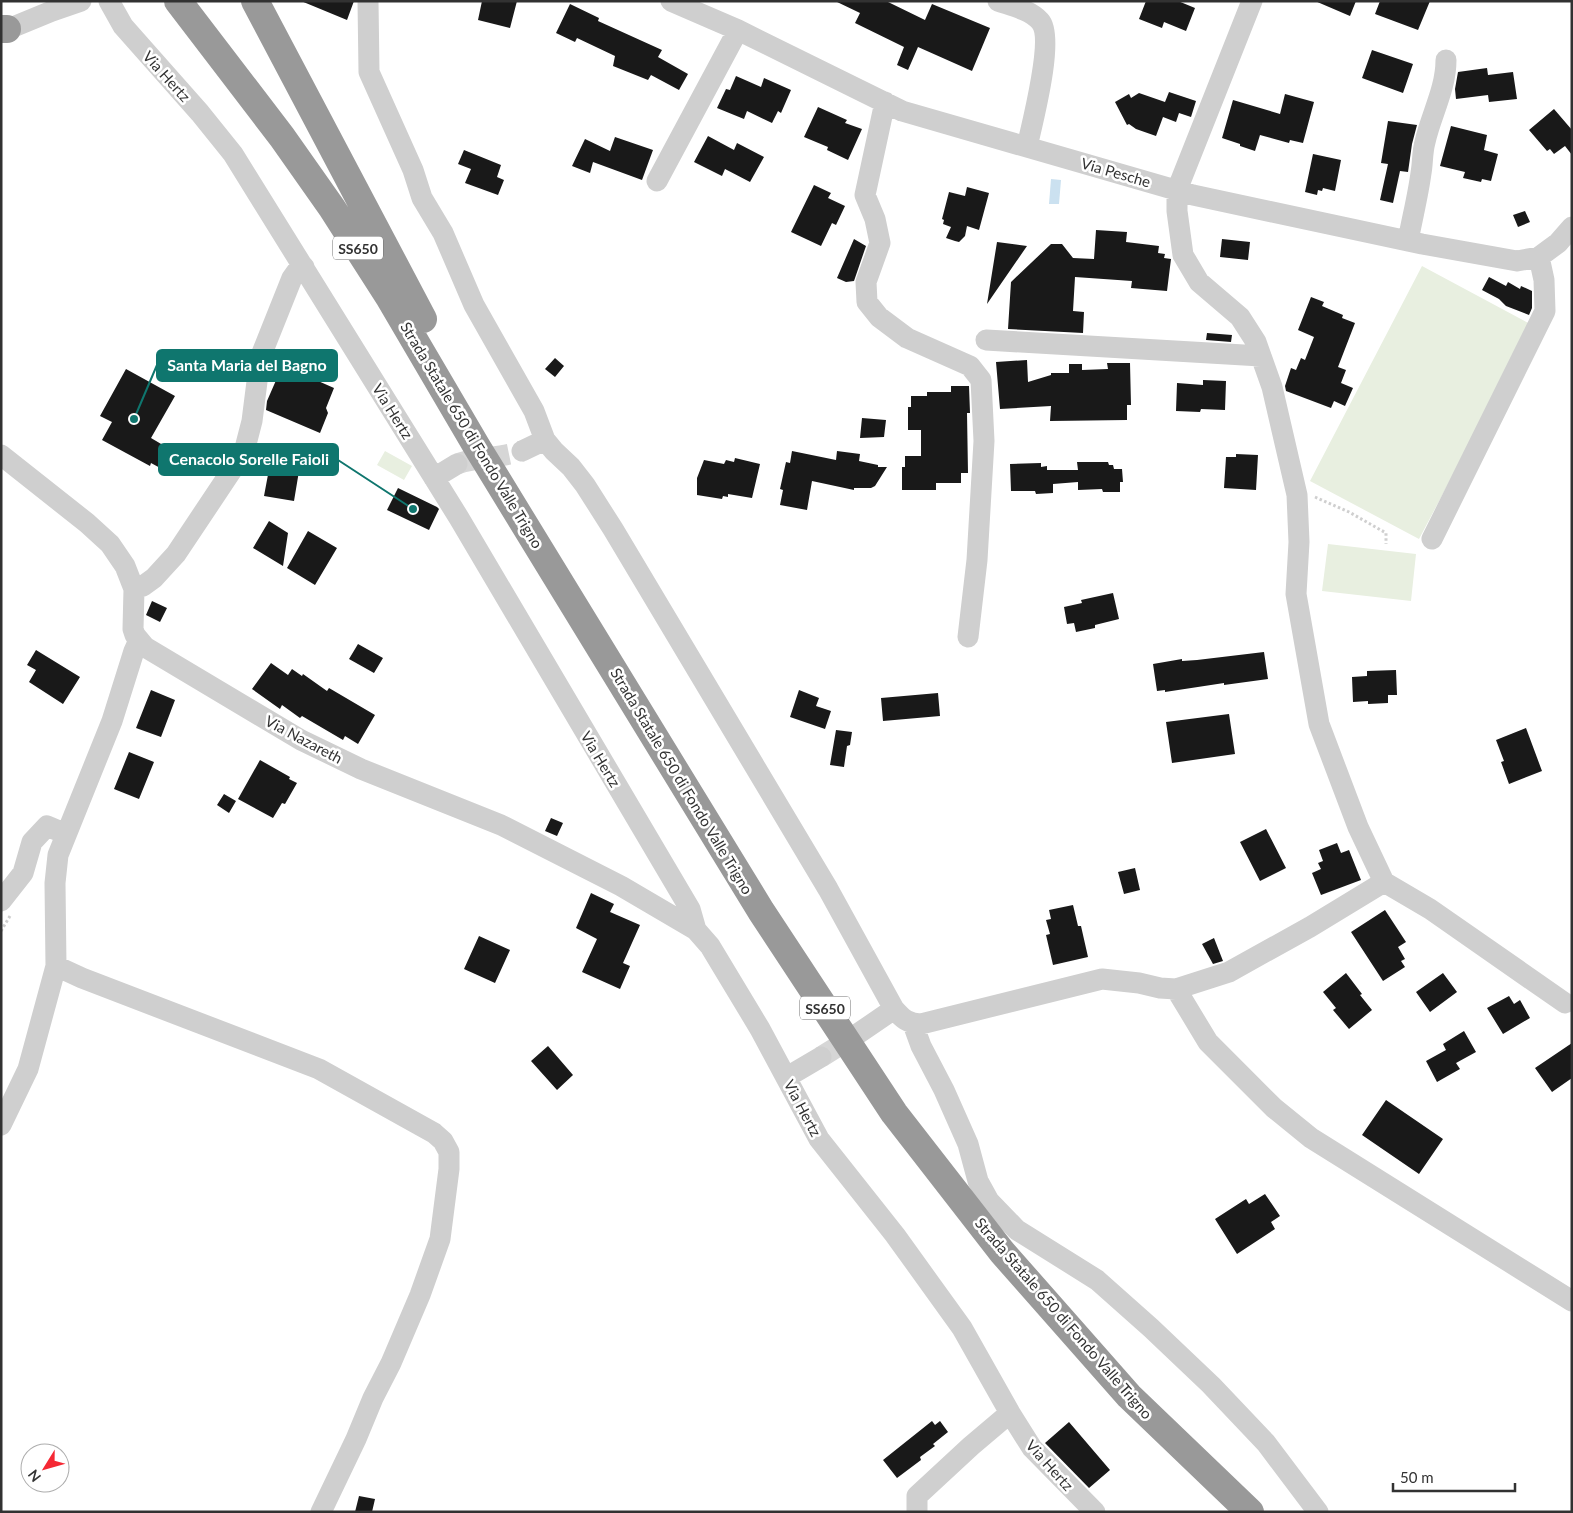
<svg xmlns="http://www.w3.org/2000/svg" width="1573" height="1513" font-family="Lato,sans-serif">
<rect width="100%" height="100%" fill="#fff"/>
<path fill="#e8efe0" d="M1422 266 1532 325 1419 539 1310 481Z
M385 451 412 466 404 480 377 465Z
M1328 544 1416 554 1411 601 1322 591Z"/>
<path fill="#cbe1f0" d="M1051 179 1061 180 1059 204H1049Z"/>
<path fill="#191919" d="M301 1H354L347 20Z
M482 1H517L510 28 478 20Z
M835 1H886L925 20 932 4 990 28 972 71 918 47 908 70 897 65 904 47 855 23 860 13Z
M1146 1H1178L1195 8 1186 31 1164 22 1162 28 1139 19Z
M1315 1H1356L1350 16Z
M1380 1H1430L1418 30 1375 14Z
M570 4 599 18 598 21 662 50 658 57 688 74 679 90 651 75 648 80 613 66 615 56 577 38 575 42 556 33Z
M1372 50 1413 64 1403 93 1362 78Z
M1487 68 1488 75 1513 72 1517 99 1489 102 1488 95 1456 99 1455 89 1458 72Z
M736 76 761 87 764 78 791 90 781 113 778 111 772 123 747 111 744 119 717 108 726 89 730 90Z
M1169 92 1196 101 1191 117 1179 113 1176 122 1163 117 1156 136 1136 129 1129 124 1127 125 1115 102 1129 94 1131 98 1139 93 1165 102Z
M1285 94 1314 102 1303 143 1290 140 1289 143 1260 135 1255 151 1240 146V144L1222 138 1233 100 1280 114Z
M818 107 847 120 845 123 862 129 848 160 827 150 828 147 804 137Z
M1554 109 1572 130V155L1565 146 1554 154 1550 149 1547 151 1529 130Z
M1388 121 1417 125 1412 144 1408 172 1400 171 1393 203 1380 200 1388 164 1381 163Z
M1451 126 1487 135 1484 150 1498 154 1491 181 1482 179 1481 182 1463 178 1465 172 1440 166Z
M708 136 734 150 737 143 764 157 750 182 725 169 722 176 694 162Z
M615 137 653 150 642 180 593 162 590 173 572 166 585 139 610 151Z
M464 150 501 165 497 177 504 180 498 195 465 183 471 169 458 164Z
M1313 154 1341 160 1335 191 1323 188 1322 191 1318 190 1317 195 1305 192Z
M814 185 831 193 828 198 845 206 836 225 832 223 821 246 791 232Z
M967 187 989 193 979 230 967 226 965 236 959 242 955 241 946 238 951 227 943 224 944 220 942 219 949 192 965 196Z
M1525 211 1530 222 1518 227 1513 215Z
M1096 230 1127 232 1126 242 1159 246 1158 253 1165 254 1164 258 1171 259 1167 291 1131 288 1132 281 1075 277 1073 311 1084 312 1083 333 1008 329 1011 282 1051 244H1062L1073 258 1094 259Z
M854 239 866 246 854 281 846 282 837 278Z
M1222 239 1250 242 1248 260 1220 257Z
M997 242 1027 246 987 304Z
M1489 277 1506 286 1508 282 1520 289 1521 286 1532 291V308L1529 315 1506 306 1499 299 1482 290Z
M1311 297 1324 302 1322 306 1343 315 1342 318 1355 323 1338 367 1346 370 1341 383 1353 388 1345 406 1334 401 1331 408 1286 391 1285 386 1291 368 1296 370 1301 358 1305 360 1314 337 1298 330Z
M1207 333 1232 335 1231 342 1206 340Z
M555 358 564 366 555 377 545 369Z
M1027 360 1028 382 1051 375V373H1069V364H1082V370L1108 369 1107 363H1130L1131 405H1127V420L1050 421 1051 406 1000 409 996 362Z
M284 362 301 370 300 373 334 388 326 408 328 413 320 433 266 410 267 401Z
M126 369 175 396 151 438 173 451 162 469 151 463 150 466 102 440 112 422 100 416Z
M1203 380 1226 381 1225 410 1201 409 1200 412 1176 411 1177 383 1203 385Z
M951 386H969L970 413H967L968 473H961V483H936V490H902V467H905V456H921V430H908V407H911V396H927V392H951Z
M862 418 886 420 884 437 860 438Z
M273 448 302 453 294 501 264 496Z
M792 451 836 460 837 451 860 454 859 461 878 465V467H887L875 486 871 488H854V490L812 481 807 510 780 505 783 490 780 489 786 462 790 463Z
M1236 454 1258 455 1256 490 1224 488 1226 457H1236Z
M735 458 760 464 752 498 728 494V497L723 496 722 499 697 495V478L704 460 724 464 726 460 734 462Z
M1077 462H1108L1109 465H1113L1114 469H1122L1123 482H1120V492H1103L1102 489 1078 490V482L1053 484V493L1036 494 1035 491H1011L1010 464 1041 463V467L1047 466V470H1078Z
M398 488 437 507 439 509 429 530 387 510Z
M269 521 288 533 283 566 253 548Z
M308 531 337 548 315 585 287 568Z
M1113 593 1119 619 1095 625V628L1076 632 1074 623 1067 624 1064 607 1082 603 1081 600Z
M152 601 167 608 160 622 146 615Z
M358 644 383 658 374 673 349 659Z
M36 650 80 677 63 704 29 682 36 670 27 665Z
M1264 652 1268 679 1224 685V683L1165 692V690L1157 691 1153 664 1182 659V661L1197 660Z
M271 663 288 675 292 669 302 676 303 674 327 691 329 688 375 715 358 744 345 736 343 740 302 716 300 718 282 705 280 709 252 689Z
M1396 670 1397 695H1388V703L1368 704V701L1353 702 1352 677 1367 676V671Z
M151 690 175 700 161 737 136 728Z
M799 690 819 698 816 706 831 711 825 729 790 717Z
M938 693 940 716 883 721 881 698Z
M1229 714 1235 754 1172 763 1166 722Z
M1526 728 1542 771 1509 784 1501 762 1504 761 1496 740Z
M836 730 852 732 850 745 847 746 844 767 830 765Z
M129 752 154 762 139 799 114 789Z
M260 760 290 777 289 779 297 783 285 804 282 803 273 818 238 799Z
M224 794 236 801 229 813 217 805Z
M551 818 563 823 557 836 545 831Z
M1266 829 1286 868 1260 881 1240 842Z
M1337 843 1341 853 1349 850 1361 880 1321 895 1312 873 1321 869 1318 863 1323 861 1319 850Z
M1135 868 1140 890 1124 894 1118 872Z
M591 893 614 904 610 912 640 925 623 963 630 966 620 989 582 972 597 939 576 928Z
M1073 905 1078 926H1081L1088 957 1053 965 1046 935 1050 934 1046 920 1051 919 1049 910Z
M1385 910 1406 942 1398 947 1405 959 1401 961 1405 967 1383 981 1351 932Z
M479 936 510 950 495 983 464 969Z
M1214 938 1223 961 1213 964 1202 944Z
M1346 973 1362 994 1360 995 1372 1010 1349 1029 1333 1010 1336 1008 1323 992Z
M1443 973 1457 992 1430 1012 1416 992Z
M1509 996 1514 1004 1520 1000 1530 1018 1503 1034 1487 1008Z
M1464 1031 1476 1052 1456 1063 1460 1069 1437 1082 1426 1061 1446 1050 1443 1044Z
M1572 1043V1078L1552 1092 1535 1068Z
M548 1046 573 1075 557 1090 531 1061Z
M1386 1100 1443 1139 1419 1174 1362 1135Z
M1265 1194 1280 1216 1271 1222 1275 1229 1237 1254 1215 1219 1246 1199 1249 1204Z
M932 1421 935 1425 940 1421 948 1432 933 1444 935 1446 920 1457 921 1460 897 1478 883 1460Z
M1069 1422 1110 1470 1089 1488 1045 1443Z
M359 1496 375 1499 372 1512H355Z"/>
<g fill="none" stroke-linecap="round" stroke-linejoin="round">
<path stroke="#d6d6d6" stroke-width="21" stroke-dasharray="21 11" stroke-linecap="butt" d="M457 464C478 457 500 458 522 451
M821 1057 856 1035"/>
<path stroke="#cfcfcf" stroke-width="3" stroke-dasharray="2.5 2.5" stroke-linecap="butt" d="M1315 497 1349 512 1386 533V544
M1 931 10 916"/>
<path stroke="#cfcfcf" stroke-width="21" d="M109 1 123 26 200 113 233 154 459 518 690 909 696 930 710 946 760 1029 819 1139 895 1235 962 1328 1010 1413 1032 1448 1095 1512
M368 1 369 72 413 170 422 198 443 233 474 305 534 411 545 440 554 451 571 467 585 485 613 529 828 889 894 1009
M671 1 738 30 902 111 1193 195 1422 244 1517 261 1539 257 1558 243 1572 227
M998 1C1012 6 1030 10 1040 21 1055 37 1032 124 1027 147
M1 32 52 11 81 1
M885 102 865 195 875 219 880 243 866 282 867 302 879 317 907 338 970 366 981 380 984 441 977 560 968 637
M657 181 738 30
M1408 241C1412 219 1418 196 1421 173 1423 162 1422 153 1425 142 1431 115 1446 89 1446 60
M986 340 1261 356
M522 451 545 440
M1 455 87 523 110 544 125 566 134 589 133 629 135 635 145 647 301 740 361 769 501 825 621 886 696 930
M434 478 457 464
M1432 539 1545 311 1544 280 1539 257
M134 589 143 586 154 578 176 554 244 452 252 421 260 358 292 278 297 271 304 267
M139 640 134 651 112 721 58 855 55 883 56 966 82 978 319 1069 434 1133 443 1141 449 1152V1169L440 1239 420 1295 391 1363 373 1398 356 1439 321 1512
M1384 882 1430 909 1565 1003
M1 901 23 873 32 842 47 826 66 834
M1176 989 1208 1042 1274 1108 1311 1138 1572 1301
M913 1024 921 1046 944 1090 968 1144 978 1181 989 1201 1017 1230 1097 1280 1151 1328 1211 1385 1266 1443 1318 1512
M856 1035 894 1009C902 1018 908 1024 921 1024L1102 979 1139 983 1160 988 1176 989 1229 972 1310 927 1384 882 1358 827 1319 724 1296 594 1299 542 1297 495 1272 387 1256 342 1240 317 1199 282 1183 255 1177 211V190L1252 1
M787 1077 821 1057
M1 1125 28 1069 56 966
M917 1512V1496L971 1446 1010 1413"/>
<path stroke="#999" stroke-width="28" d="M178 1 282 137 332 208 389 297 477 447 761 911 894 1113 1002 1252 1129 1396 1250 1512
M255 1 423 319
M1 29H7"/>
</g>
<g text-anchor="middle" dominant-baseline="central" stroke-width="5" stroke-linejoin="round" paint-order="stroke">
<g fill="#fff" stroke="#707070" stroke-width="1">
<rect x="333" y="236.5" width="50" height="23" rx="4"/>
<rect x="800" y="996.5" width="50" height="23" rx="4"/>
</g>
<g font-size="14" font-weight="bold" fill="#323232">
<text x="358" y="248">SS650</text>
<text x="825" y="1008">SS650</text>
</g>
<g font-size="15" fill="#323232" stroke="#fff">
<text transform="translate(167 76) rotate(48)">Via Hertz</text>
<text transform="translate(1116 172) rotate(16)">Via Pesche</text>
<text transform="translate(393 411) rotate(58)">Via Hertz</text>
<text transform="translate(472 435) rotate(59)">Strada Statale 650 di Fondo Valle Trigno</text>
<text transform="translate(304 739) rotate(28)">Via Nazareth</text>
<text transform="translate(601 759) rotate(59)">Via Hertz</text>
<text transform="translate(682 781) rotate(59)">Strada Statale 650 di Fondo Valle Trigno</text>
<text transform="translate(803 1108) rotate(62)">Via Hertz</text>
<text transform="translate(1064 1318) rotate(49)">Strada Statale 650 di Fondo Valle Trigno</text>
<text transform="translate(1050 1465) rotate(48)">Via Hertz</text>
</g>
</g>
<path fill="none" stroke="#0f766e" stroke-width="2" d="M134 419L157 365M413 509L338 460"/>
<g fill="#0f766e" stroke="#fff" stroke-width="2">
<circle cx="134" cy="419" r="5"/>
<circle cx="413" cy="509" r="5"/>
</g>
<g fill="#0f766e" stroke="#0f766e" stroke-width="2">
<rect x="157" y="350" width="180" height="31" rx="5"/>
<rect x="159" y="444" width="179" height="31" rx="5"/>
</g>
<g font-size="16" text-anchor="middle" font-weight="bold" fill="#fff">
<text x="247" y="371">Santa Maria del Bagno</text>
<text x="249" y="465">Cenacolo Sorelle Faioli</text>
</g>
<rect width="1573" height="1513" fill="none" stroke="#323232" stroke-width="5"/>
<g transform="translate(45 1468) rotate(233)"><circle r="24" fill="#ffffff" stroke="#adadad"/>
<path d="M0-4L9 19L0 12L-9 19Z" fill="#f52834"/>
<text y="-8" font-size="14" font-weight="bold" text-anchor="middle" fill="#323232">N</text>
</g>
<path d="M1393 1483v8h122v-8" fill="none" stroke="#323232" stroke-width="2.5"/>
<text x="1400" y="1483" font-size="15" fill="#323232" stroke="#ffffff" stroke-width="4" paint-order="stroke">50 m</text>
</svg>
